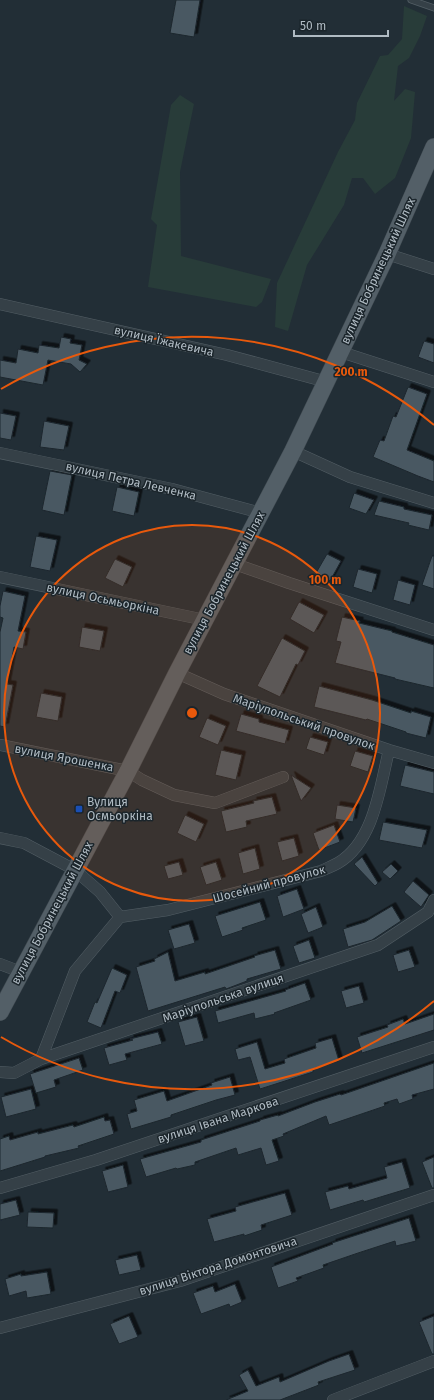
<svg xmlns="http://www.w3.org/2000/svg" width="434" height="1400" font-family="'Fira Sans',sans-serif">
<defs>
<filter id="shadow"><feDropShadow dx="3.5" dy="-3.5" stdDeviation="0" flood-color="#0009"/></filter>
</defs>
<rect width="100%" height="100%" fill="#222e36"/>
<path fill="#283c39" d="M404 6 427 16 420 36 409 58 398 66 394 101 405 89 415 92 411 138 395 178 375 194 363 178H352L344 205 307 265 288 331 275 327 277 283 338 152 355 120 357 103 380 56 388 55 402 39Z
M180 95 194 104 180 172 181 256 271 279 262 302 256 307 148 287 157 225 151 219 171 105Z"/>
<path fill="#4a5962" stroke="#1d272e" filter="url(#shadow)" d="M176 0H200L194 37 170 33Z
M61 337 71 339 70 343 82 345 79 360 87 364 80 372 71 364 48 360 43 385 0 377V360L16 363 18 349 38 353 39 345 59 348Z
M424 341 434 344V363L418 357Z
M408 387 427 394 407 450 434 461V482L418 476 373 457 380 440 384 441 393 416 396 417Z
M0 413 16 416 11 440 0 438Z
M44 421 69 426 64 450 40 447Z
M50 471 72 475 64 515 42 510Z
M117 487 139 492 134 516 112 511Z
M354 493 374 500 366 514 349 508Z
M379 501 404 507V509L432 515 429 530 408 525 409 523 374 515Z
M36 536 57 540 50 571 30 567Z
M327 554 341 561 330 581 316 573Z
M432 556H434V589L422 585Z
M115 559 132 567 123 587 105 578Z
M358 569 377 574 372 593 353 587Z
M398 580 415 585 410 605 393 600Z
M3 591 25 596 18 631 26 632 23 649 14 647 7 684 13 685 5 727 0 726V632L3 618 0 617V606Z
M299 602 324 615 314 633 290 619Z
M342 617 360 621 359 623 392 631V632L434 645V688L395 679V678L335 663 341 642 336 641Z
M82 627 104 631 100 651 79 647Z
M282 638 305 651 298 665 296 664 280 697 257 686Z
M319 686 372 700 411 713V711L431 717 426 738 406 733V732L367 719 366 720 314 707Z
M41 693 62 697 58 721 36 717Z
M241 714 259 719V722L289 730 285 744 236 731Z
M207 718 226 726 218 745 199 737Z
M310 737 328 742 324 755 306 749Z
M221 750 242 755 236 780 215 775Z
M355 751 373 756 368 772 350 766Z
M405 765 434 772V794L400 786Z
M291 775 311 788 301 801Z
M272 797 277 814 246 821 247 827 226 832 221 811 254 803 253 801Z
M337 805 356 808 353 822 335 819Z
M185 815 204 824 196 842 177 833Z
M383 822 427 830 422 848 379 840Z
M334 825 340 842 319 850 313 833Z
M294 838 299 856 282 861 277 842Z
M255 848 260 869 243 874 238 853Z
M362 857 378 883 375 886 354 864Z
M179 862 183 875 168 879 164 866Z
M216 862 222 880 206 885 200 867Z
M391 864 398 871 390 879 382 872Z
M413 881 429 895 421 907 404 892Z
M297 889 304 909 283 917 277 896Z
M260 902 266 920 242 928 243 930 222 937 215 916Z
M392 906 401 921 372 940 348 947 343 929 365 922Z
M316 907 323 927 308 933 301 914Z
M189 924 195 943 174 949 168 930Z
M309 940 315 958 299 963 293 946Z
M275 950 281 969 247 979V981L226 989 225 987 148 1011 136 967 155 961 154 959 168 952 175 981 205 972V974L255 957 254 956Z
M409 950 415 967 398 972 393 955Z
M112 968 127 975 120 993 115 991 101 1028 87 1022 95 1002 97 1003Z
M305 983 311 1000 274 1013 275 1014 255 1019 254 1013 218 1023 215 1011 286 991 285 990Z
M359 986 364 1003 346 1008 341 991Z
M434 1014V1030L362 1053 357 1037 388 1027 387 1025 403 1019 405 1024Z
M197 1017 204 1041 185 1046 178 1022Z
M158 1032 162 1044 125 1054 127 1060 109 1065 104 1048 133 1040 130 1039Z
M332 1038 339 1061 313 1069V1072L260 1089 250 1057 238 1060 235 1049 257 1042 265 1069 285 1063 284 1059 316 1048 315 1043Z
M79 1058 83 1070 54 1080 56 1087 36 1093 30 1074Z
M434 1063V1089L412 1095 413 1099 399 1104 397 1099 384 1103 385 1106 329 1125 326 1116 283 1134 284 1136 272 1140 279 1161 266 1165 261 1148 238 1155 236 1148 195 1162V1165L177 1169 176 1168 146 1177 140 1159 201 1142V1140L260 1121V1120L278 1115V1116L315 1102 340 1094 341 1095Z
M230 1077 235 1095 216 1100 171 1115V1117L131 1129 127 1114 137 1111 134 1100 164 1091 167 1101 212 1085 211 1083Z
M31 1089 36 1109 6 1117 1 1097Z
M104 1117 105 1121 110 1120 114 1134 78 1146 79 1148 45 1156V1157L0 1171V1139L9 1136 10 1140 38 1132V1134L73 1125 74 1127Z
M434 1157V1188H432L422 1162Z
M402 1162 410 1188 364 1202 363 1200 330 1210 325 1192 348 1186 349 1189 387 1178 384 1167Z
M123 1165 128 1187 108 1192 102 1171Z
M285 1193 292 1215 261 1225 262 1230 244 1236V1234L214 1242 207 1219 236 1211 235 1207Z
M16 1200 20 1215 0 1220V1204Z
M28 1212 54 1213 53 1228 27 1227Z
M409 1218 416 1241 396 1246 395 1241 358 1253 323 1265 324 1268 296 1278 298 1281 278 1288 271 1267 333 1244 332 1243Z
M137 1255 141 1270 119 1275 115 1260Z
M47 1272 51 1294 27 1298 26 1291 9 1296 5 1279 21 1274V1276Z
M235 1284 242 1302 230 1307 229 1304 201 1314 193 1293 213 1286 215 1292Z
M129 1316 138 1337 119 1344 110 1324Z
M434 1316V1354H432L419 1322Z
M349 1354 355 1370 318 1382 319 1385 280 1400H226L248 1391 239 1375 248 1370 256 1386 279 1377 280 1382 329 1361Z"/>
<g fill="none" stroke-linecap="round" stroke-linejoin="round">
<g stroke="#535e65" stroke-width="7">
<path id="lane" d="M411 0 434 8"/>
</g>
<g stroke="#535e65" stroke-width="12">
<path id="street" d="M387 254 434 269
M0 304 227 355 327 382
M341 352 434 382
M293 451 350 477 434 503
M0 453 172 489 261 513
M235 564 289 583 434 630
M0 577 205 620
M177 673 224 694 389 750 434 763
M0 745 128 771 142 780 174 795 215 803 283 777
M0 838 24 843 75 870 100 892 120 917 75 971 41 1059
M120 917 168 910 321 871C327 868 333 866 338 863 374 842 380 787 389 750
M0 964 21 972
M0 1072 14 1073 41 1059 378 945 428 912 434 900
M0 1188 96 1160 434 1047
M0 1328 180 1281 434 1195
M333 1400 434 1361"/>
</g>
<g stroke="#3f4950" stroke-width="18">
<path id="primary" d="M0 1012 128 771 177 673 293 451 387 254 434 147"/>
</g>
<use href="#lane" stroke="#354047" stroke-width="5.5"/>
<use href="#street" stroke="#354047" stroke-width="11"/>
<use href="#primary" stroke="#535f67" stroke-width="17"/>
</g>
<circle cx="192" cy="713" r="188" fill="#e8590c" fill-opacity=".12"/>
<g fill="none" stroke="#e8590c" stroke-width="2">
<circle cx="192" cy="713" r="188"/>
<path d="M434 1001A376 376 0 0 1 1 1037M1 389A376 376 0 0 1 434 425"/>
</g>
<rect fill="#1a4fb4" stroke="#1b252b" stroke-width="1.5" x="75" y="805" width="8" height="8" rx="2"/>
<g text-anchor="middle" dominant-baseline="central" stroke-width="3" stroke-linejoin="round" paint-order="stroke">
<g font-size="12" fill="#b0bbc3" stroke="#1b252b">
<text transform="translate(378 271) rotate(-65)">вулиця Бобринецький Шлях</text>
<text transform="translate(164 341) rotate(13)">вулиця Їжакевича</text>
<text transform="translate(131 481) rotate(13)">вулиця Петра Левченка</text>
<text transform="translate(224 583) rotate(-62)">вулиця Бобринецький Шлях</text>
<text transform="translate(103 599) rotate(12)">вулиця Осьмьоркіна</text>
<text transform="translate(304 722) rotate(19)">Маріупольський провулок</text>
<text transform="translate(64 758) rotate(11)">вулиця Ярошенка</text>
<text transform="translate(269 884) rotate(-15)">Шосейний провулок</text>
<text transform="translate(52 913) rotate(-62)">вулиця Бобринецький Шлях</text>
<text transform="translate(223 998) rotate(-19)">Маріупольська вулиця</text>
<text transform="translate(218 1120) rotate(-18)">вулиця Івана Маркова</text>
<text transform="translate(218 1266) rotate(-18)">вулиця Віктора Домонтовича</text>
</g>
<g font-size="12" fill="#b0bbc3" stroke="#1b252b" text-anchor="start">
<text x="87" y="802">Вулиця<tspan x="87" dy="14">Осмьоркіна</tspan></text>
</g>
</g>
<circle cx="192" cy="713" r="6" fill="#e8590c" stroke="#1b252b" stroke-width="2"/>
<g font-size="12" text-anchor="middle" font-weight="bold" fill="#e8590c" stroke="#1b252b" stroke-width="3" stroke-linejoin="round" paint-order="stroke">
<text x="351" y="376">200 m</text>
<text x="325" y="584">100 m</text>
</g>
<path d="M294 30v6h94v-6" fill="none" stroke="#b0bbc3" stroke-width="2"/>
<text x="300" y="30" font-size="12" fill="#b0bbc3" stroke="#1b252b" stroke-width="3" paint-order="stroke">50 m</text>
</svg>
